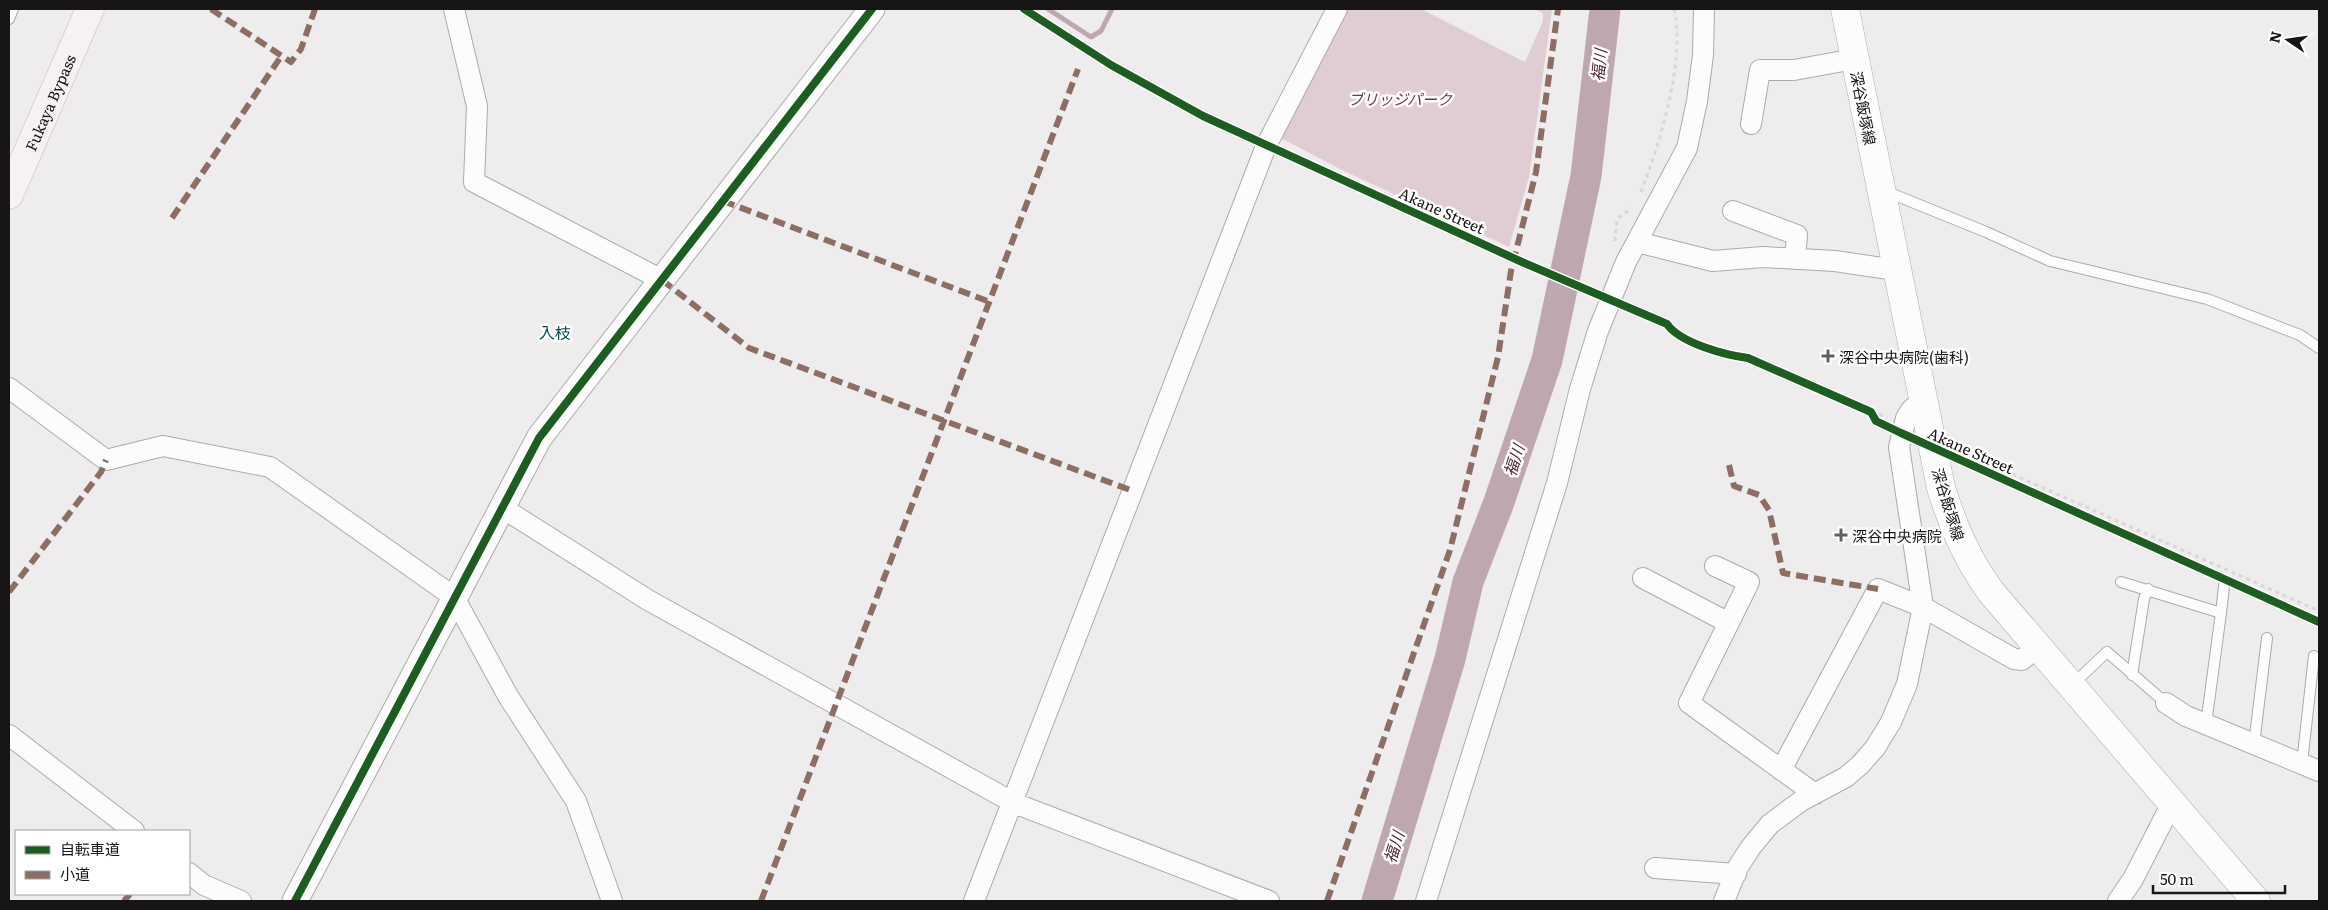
<svg xmlns="http://www.w3.org/2000/svg" width="2328" height="910" font-family="Literata,'Noto Sans JP',serif">
<rect width="100%" height="100%" fill="#efeced"/>
<path fill="#dfcdd3" d="M1345 9H1421L1525 62 1543 21V13L1534 9H1552L1529 177 1509 247 1344 171 1279 137Z"/>
<g fill="none" stroke-linecap="round" stroke-linejoin="round">
<path stroke="#bfa7af" stroke-width="5" d="M1048 9 1091 37 1101 31 1112 9"/>
<path stroke="#bfa7af" stroke-width="31" d="M1377 901 1450 659 1468 582 1499 502 1547 360 1586 176 1605 9"/>
<g stroke="#acaaab" stroke-width="12">
<path id="service" d="M9 19 13 9
M1885 191 1986 232 2050 261 2207 299 2300 335 2319 348
M2121 582 2221 613 2206 724
M2221 613 2224 586
M2132 675 2144 599 2148 589
M2072 685 2107 652 2166 703
M2250 743 2255 736 2267 638
M2302 763 2314 656"/>
</g>
<g stroke="#acaaab" stroke-width="22">
<path id="minor" d="M454 9 477 106 474 182 662 280
M1751 124 1760 70H1794L1854 59
M1733 211 1797 235 1795 259
M1637 242 1713 261 1763 257 1835 261 1896 270
M9 388 106 460 163 446 270 467 454 597 508 696 576 801 612 901
M501 507 648 600 1014 803 1269 901
M1715 566 1749 582 1689 703 1815 794
M1643 578 1729 623
M2166 703 2186 716 2319 771
M9 735 134 831
M1781 770 1878 589 1923 607 2014 659 2022 660 2038 646
M1655 868 1736 874
M189 873 204 885 241 901
M974 901 1266 146 1337 9
M1426 901 1557 483 1580 389 1598 331 1626 262 1687 148 1697 101 1703 55 1704 9
M1724 901 1738 867 1751 847 1770 824 1801 801 1846 777 1860 765 1875 748 1891 722 1907 684 1923 607 1899 447 1906 418 1911 410 1923 399
M2118 901 2133 879 2172 803"/>
</g>
<g stroke="#acaaab" stroke-width="27">
<path id="tertiary" d="M295 901 539 438 872 9"/>
</g>
<g stroke="#acaaab" stroke-width="29">
<path id="secondary" d="M1845 9 1941 488C1953 526 1967 559 1991 592L2256 901"/>
</g>
<g stroke="#c1bbbd" stroke-width="29">
<g id="trunk">
<path id="s1" d="M9 195 90 9"/>
</g>
</g>
<path stroke="#d8d8d8" stroke-width="3" stroke-dasharray="4 4" stroke-linecap="butt" d="M1641 192C1660 143 1686 60 1674 9
M1615 241 1617 219 1632 208
M1871 412 1887 417
M1954 448 2319 611"/>
<use href="#service" stroke="#fdfcfc" stroke-width="10"/>
<use href="#minor" stroke="#fdfcfc" stroke-width="20"/>
<use href="#tertiary" stroke="#fdfcfc" stroke-width="25"/>
<use href="#secondary" stroke="#fdfcfc" stroke-width="28"/>
<use href="#trunk" stroke="#f6f2f2" stroke-width="28"/>
<path stroke="#8d6e63" stroke-width="6" stroke-dasharray="12 6" stroke-linecap="butt" d="M211 9 291 62 301 49 315 9
M723 201 990 302
M172 218 282 55
M662 280 749 348 1133 491
M1729 465 1734 486 1759 495 1769 510 1783 573 1878 589
M9 592 101 472 106 460
M124 901 130 894
M761 901 1078 69
M1327 901 1450 550 1498 357 1511 271 1536 172 1558 9"/>
<g stroke="#fff" stroke-width="11">
<path id="cycleway" d="M1024 9 1111 65 1203 116 1522 262 1667 324C1680 343 1725 355 1748 358L1871 412 1876 421 1901 433 2319 622
M295 901 539 438 872 9"/>
</g>
<use href="#cycleway" stroke="#1b5e20" stroke-width="8"/>
</g>
<g fill="#636061" stroke="#fff" stroke-width="2">
<path d="M1825.5 348.5h5v5h5v5h-5v5h-5v-5h-5v-5h5z"/>
<path d="M1838.5 527.5h5v5h5v5h-5v5h-5v-5h-5v-5h5z"/>
</g>
<g text-anchor="middle" dominant-baseline="central" stroke-width="5" stroke-linejoin="round" paint-order="stroke">
<g font-size="15" font-style="italic" fill="#673649" stroke="#fff">
<text x="1400" y="98">ブリッジパーク</text>
</g>
<g font-size="15" fill="#171516" stroke="#fff">
<text stroke="none"><textPath href="#s1" startOffset="101">Fukaya Bypass</textPath></text>
<text transform="translate(1864 108) rotate(79)">深谷飯塚線</text>
<text transform="translate(1442 210) rotate(24)">Akane Street</text>
<text transform="translate(1971 450) rotate(24)">Akane Street</text>
<text transform="translate(1949 504) rotate(73)">深谷飯塚線</text>
</g>
<g font-size="15" fill="#171516" stroke="#fff" text-anchor="start">
<text x="1839" y="356">深谷中央病院(歯科)</text>
<text x="1852" y="535">深谷中央病院</text>
</g>
<g font-size="16" font-style="italic" fill="#532538" stroke="#fff">
<text transform="translate(1598 65) rotate(-84)">福川</text>
<text transform="translate(1513 460) rotate(-72)">福川</text>
<text transform="translate(1393 847) rotate(-73)">福川</text>
</g>
<g font-size="16" fill="#05474d" stroke="#fff">
<text x="555" y="332">入枝</text>
</g>
</g>
<rect width="2328" height="910" fill="none" stroke="#171516" stroke-width="20"/>
<rect x="15" y="830" width="175" height="65" fill="#ffffff" stroke="#a2a1a2"/>
<rect x="25" y="846" width="25" height="8" fill="#1b5e20" stroke="#a2a1a2"/>
<text x="60" y="855" font-size="15" fill="#171516">自転車道</text>
<rect x="25" y="871" width="25" height="8" fill="#8d6e63" stroke="#a2a1a2"/>
<text x="60" y="880" font-size="15" fill="#171516">小道</text>
<g transform="translate(2288 40) rotate(283)" stroke="#ffffff" stroke-width="4" paint-order="stroke">
<path d="M0-4L9 19L0 12L-9 19Z" fill="#171516"/>
<text y="-8" font-size="14" font-weight="bold" text-anchor="middle" fill="#171516">N</text>
</g>
<path d="M2153 885v8h132v-8" fill="none" stroke="#171516" stroke-width="2.5"/>
<text x="2160" y="885" font-size="15" fill="#171516" stroke="#ffffff" stroke-width="4" paint-order="stroke">50 m</text>
</svg>
